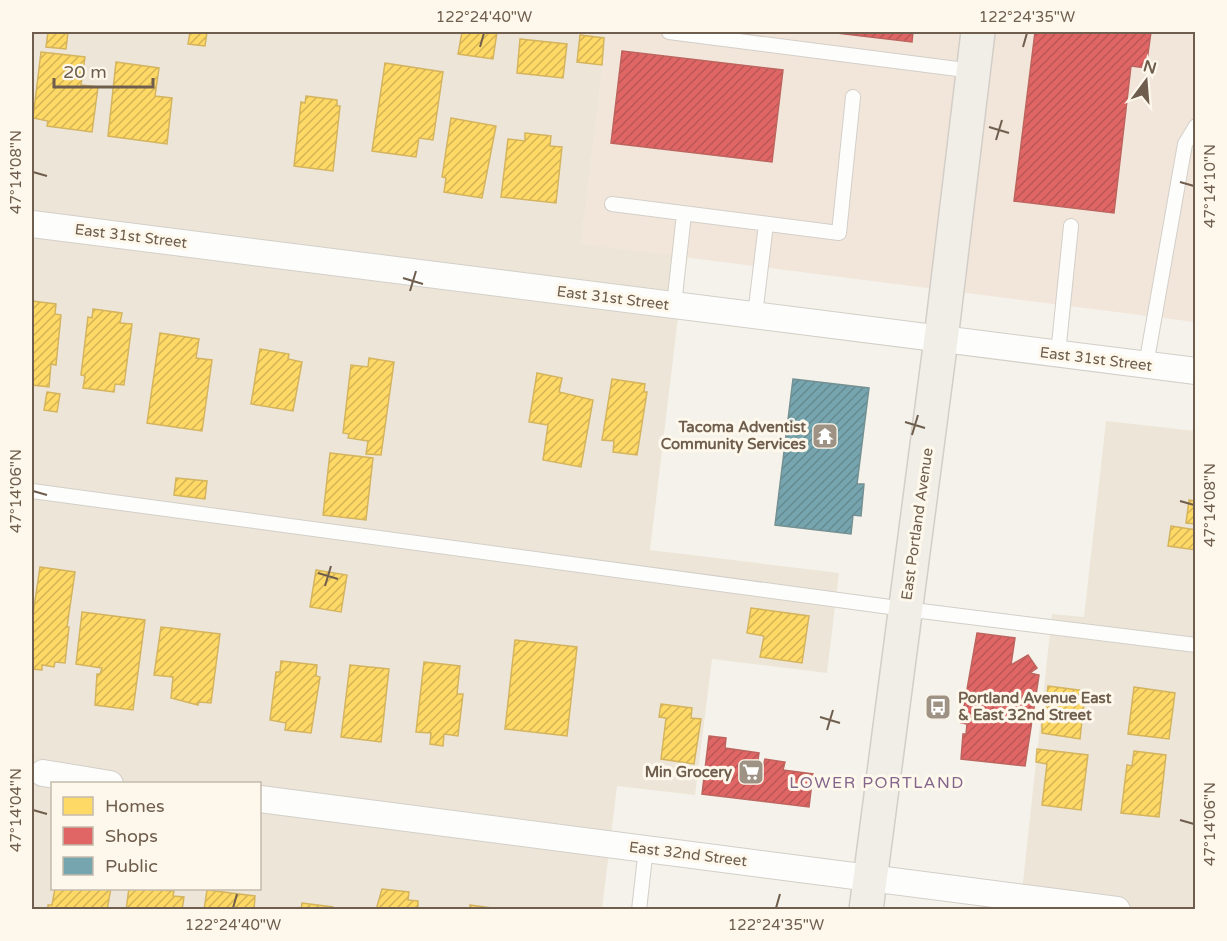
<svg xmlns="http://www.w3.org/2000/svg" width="1227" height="941" font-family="'Varela Round',sans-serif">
<defs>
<pattern id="homes-hatch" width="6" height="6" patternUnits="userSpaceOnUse" patternTransform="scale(1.5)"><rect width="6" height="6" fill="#ffd966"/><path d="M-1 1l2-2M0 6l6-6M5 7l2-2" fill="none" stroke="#d3b356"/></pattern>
<pattern id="shops-hatch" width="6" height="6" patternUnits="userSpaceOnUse" patternTransform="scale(1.5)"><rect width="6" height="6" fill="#e06666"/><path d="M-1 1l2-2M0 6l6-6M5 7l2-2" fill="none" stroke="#ba5756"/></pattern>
<pattern id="public-hatch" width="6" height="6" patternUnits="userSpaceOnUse" patternTransform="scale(1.5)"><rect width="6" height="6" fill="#76a5af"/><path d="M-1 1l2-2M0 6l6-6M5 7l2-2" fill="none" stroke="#658a91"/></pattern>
</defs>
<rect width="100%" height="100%" fill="#f4f2ea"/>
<path fill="#ede6d8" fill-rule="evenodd" d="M32 32H607L581 244 686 251 650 550 839 573 827 673 712 659 695 795 617 786 602 909H32ZM52 784H260V888H52Z
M1106 421 1195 431V909L1020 910 1052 614 1084 617Z"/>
<path fill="#f2e6db" d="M607 32H1195V322L581 244Z"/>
<path fill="url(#homes-hatch)" stroke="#d4b45e" stroke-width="1.5" d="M48 32H68L66 49 46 47Z
M190 32H207L205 46 188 44Z
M462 32H497L493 59 458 54Z
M580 35 604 38 602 65 577 62Z
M520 39 567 44 563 78 517 73Z
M41 52 85 57 81 85 98 87 92 132 47 126 48 121 33 118Z
M116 62 159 68 155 96 172 98 167 144 108 136Z
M385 63 443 72 433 140 419 138 416 157 372 151Z
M306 96 337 100V106H340L333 171 294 166 301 102 305 103Z
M451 118 496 126 482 198 444 192 446 178 442 177Z
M525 133 551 136 550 146 562 147 556 203 501 197 508 139 525 141Z
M32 301 56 304 55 314 61 315 56 365 51 364 49 387 32 385Z
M93 309 122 313 120 323 132 324 124 385 115 384 114 392 83 388 85 376 81 375 88 317 92 318Z
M160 333 199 339 196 358 212 360 202 431 147 423Z
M260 349 289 354 288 359 302 362 293 411 251 404Z
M369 358 394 362 381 455 366 454 368 441 348 438 349 434 343 433 351 365 368 367Z
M537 373 562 378 559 392 593 400 581 467 543 460 548 425 529 422Z
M612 379 645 384 644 392H647L637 455 613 452 614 441 602 440Z
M47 392 60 394 57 412 44 410Z
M330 453 373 458 366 520 323 515Z
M176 478 207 481 205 499 174 495Z
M1189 500 1196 501V524L1186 523Z
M1171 526 1196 530V550L1168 546Z
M40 567 75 572 67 627H69L65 663 55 662 54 667 42 665V670L32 669V621Z
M316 570 347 575 341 612 310 607Z
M751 608 809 616 802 663 760 657 764 636 747 633Z
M82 612 145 620 133 710 95 705 97 674H100L102 668 76 664Z
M161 627 220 634 211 703 199 702 198 705 171 698 173 677 154 675Z
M515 640 577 647 567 736 505 729Z
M281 661 317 665 316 676 320 677 311 733 285 730 286 723 270 720 276 672H280Z
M424 662 460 666 457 694H463L458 736 444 734 443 746 430 744 431 733 416 732Z
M350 665 389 669 381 742 341 737Z
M1048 686 1086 691 1083 711H1087L1086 720H1082L1080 739 1042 733V713L1045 714Z
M1134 687 1175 693 1169 739 1128 734Z
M661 704 692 708 691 718 701 719 694 764 661 759 666 718 659 717Z
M1037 749 1088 755 1081 810 1042 805 1047 764 1036 762Z
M1134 751 1166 755 1159 817 1121 813 1127 765 1132 766Z
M55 888H111L107 910H48V905H52Z
M129 888 174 891 173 896 184 897 182 910H126Z
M382 889 409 892 408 900 418 901V910H376Z
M207 890 255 896 254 910H204Z
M302 903 333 907V910H301Z
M470 905 507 910H470Z"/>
<path fill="url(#shops-hatch)" stroke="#be645e" stroke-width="1.5" d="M828 32H913L912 42Z
M1035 32H1151L1146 68 1131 66 1114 213 1014 201Z
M622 51 783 70 772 162 611 143Z
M977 633 1015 638 1011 665 1028 655 1037 668 1030 673 1039 675 1025 766 961 759 963 734H966L967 724 961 723Z
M709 736 726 738 725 748 759 753 757 767H763L765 759 785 762 783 770 813 774 809 807 702 794Z"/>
<path fill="url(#public-hatch)" stroke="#749092" stroke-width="1.5" d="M793 379 869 388 857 484H864L861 516 853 515 851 534 775 525Z"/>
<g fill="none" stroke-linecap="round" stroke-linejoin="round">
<g stroke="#d3cfc8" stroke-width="16">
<path id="lane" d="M669 32 973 71
M612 204 839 233 853 97
M674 305 684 214
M755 315 766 224
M1058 354 1071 226
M1146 365 1185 144 1196 126
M32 491 905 609 1196 645
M639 910 646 848"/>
</g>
<g stroke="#d3cfc8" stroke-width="28">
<path id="street" d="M32 224 1196 371
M43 773 110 784
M260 799 1117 910"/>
</g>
<g stroke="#d3cec7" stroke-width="36">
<path id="primary" d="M866 910 941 339 978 32"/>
</g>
<use href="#lane" stroke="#fdfdfc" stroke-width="14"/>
<use href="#street" stroke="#fdfdfc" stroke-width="26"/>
<use href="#primary" stroke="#f0eee6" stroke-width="33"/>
</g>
<path fill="none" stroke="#6f5e4d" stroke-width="2" d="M480 47 484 33M1023 47 1027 33M989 127 1009 133M996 140 1002 120M33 172 47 176M1180 182 1194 186M403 278 423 284M410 291 416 271M905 422 925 428M912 435 918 415M33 491 47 495M1180 501 1194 505M318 573 338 579M325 586 331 566M820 717 840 723M827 730 833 710M33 810 47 814M1180 820 1194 824M233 908 237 894M776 908 780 894"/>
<defs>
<g id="temple-square" transform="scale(1.35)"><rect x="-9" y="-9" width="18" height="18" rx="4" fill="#9e9284" stroke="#fdf8eb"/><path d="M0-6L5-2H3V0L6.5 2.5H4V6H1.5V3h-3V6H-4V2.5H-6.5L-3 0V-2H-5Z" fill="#fff"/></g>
<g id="bus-square" transform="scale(1.35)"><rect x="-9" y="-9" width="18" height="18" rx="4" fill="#9e9284" stroke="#fdf8eb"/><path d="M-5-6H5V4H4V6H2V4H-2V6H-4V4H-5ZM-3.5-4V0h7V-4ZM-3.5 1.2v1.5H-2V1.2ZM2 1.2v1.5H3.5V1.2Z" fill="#fff"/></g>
<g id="supermarket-square" transform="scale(1.35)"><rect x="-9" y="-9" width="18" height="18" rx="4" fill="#9e9284" stroke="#fdf8eb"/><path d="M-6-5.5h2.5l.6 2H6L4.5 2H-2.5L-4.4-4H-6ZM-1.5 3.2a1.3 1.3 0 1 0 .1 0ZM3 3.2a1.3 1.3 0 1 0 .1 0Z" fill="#fff"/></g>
</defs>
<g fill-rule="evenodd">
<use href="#temple-square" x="825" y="436"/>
<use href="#bus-square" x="938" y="707"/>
<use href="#supermarket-square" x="751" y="772"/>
</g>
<g text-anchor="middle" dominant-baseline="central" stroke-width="6" stroke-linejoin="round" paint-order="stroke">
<g font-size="15" fill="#6f5e4d" stroke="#fdf8eb">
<text transform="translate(131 236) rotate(7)">East 31st Street</text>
<text transform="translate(613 298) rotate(7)">East 31st Street</text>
<text transform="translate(1096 359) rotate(7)">East 31st Street</text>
<text transform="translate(917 524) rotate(-82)">East Portland Avenue</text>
<text transform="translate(688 854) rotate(7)">East 32nd Street</text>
</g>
<g font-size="15" font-weight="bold" fill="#6f5e4d" stroke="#fdf8eb" text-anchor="end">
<text x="806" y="427">Tacoma Adventist<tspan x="806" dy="17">Community Services</tspan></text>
<text x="958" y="698" text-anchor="start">Portland Avenue East<tspan x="958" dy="17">&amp; East 32nd Street</tspan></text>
<text x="732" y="772">Min Grocery</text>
</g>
<g font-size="16" letter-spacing="1.5" fill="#84658c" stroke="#fdf8eb">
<text x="877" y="783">LOWER PORTLAND</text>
</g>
</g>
<rect width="1227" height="941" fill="none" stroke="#fdf8eb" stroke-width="66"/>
<rect x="51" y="782" width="210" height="108" fill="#fdf8eb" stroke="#c4baac" stroke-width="1.5"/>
<rect x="63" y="797" width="30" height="18" fill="#ffd966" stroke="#c4baac" stroke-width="1.5"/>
<text x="105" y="812" font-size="18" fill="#6f5e4d">Homes</text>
<rect x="63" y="827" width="30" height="18" fill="#e06666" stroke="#c4baac" stroke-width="1.5"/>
<text x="105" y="842" font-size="18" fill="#6f5e4d">Shops</text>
<rect x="63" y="857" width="30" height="18" fill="#76a5af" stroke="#c4baac" stroke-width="1.5"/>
<text x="105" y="872" font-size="18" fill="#6f5e4d">Public</text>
<g transform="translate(1146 81) rotate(16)" stroke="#fdf8eb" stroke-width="4.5" paint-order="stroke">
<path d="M0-4.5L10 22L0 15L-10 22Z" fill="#6f5e4d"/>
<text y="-9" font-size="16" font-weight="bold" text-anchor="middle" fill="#6f5e4d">N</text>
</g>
<path d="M54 78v9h99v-9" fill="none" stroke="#6f5e4d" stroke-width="3"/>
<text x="63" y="78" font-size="18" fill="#6f5e4d" stroke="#fdf8eb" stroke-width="4.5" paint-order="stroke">20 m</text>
<rect x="33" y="33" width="1161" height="875" fill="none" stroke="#6f5e4d" stroke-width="2"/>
<g font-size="15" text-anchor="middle" fill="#6f5e4d">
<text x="484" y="22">122°24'40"W</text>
<text x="1027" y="22">122°24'35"W</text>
<text transform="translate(16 172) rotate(-90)" y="5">47°14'08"N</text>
<text transform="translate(1210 186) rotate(-90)" y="5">47°14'10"N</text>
<text transform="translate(16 491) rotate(-90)" y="5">47°14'06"N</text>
<text transform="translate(1210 505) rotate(-90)" y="5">47°14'08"N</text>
<text transform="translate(16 810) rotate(-90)" y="5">47°14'04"N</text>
<text transform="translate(1210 824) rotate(-90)" y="5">47°14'06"N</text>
<text x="233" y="930">122°24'40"W</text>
<text x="776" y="930">122°24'35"W</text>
</g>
</svg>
